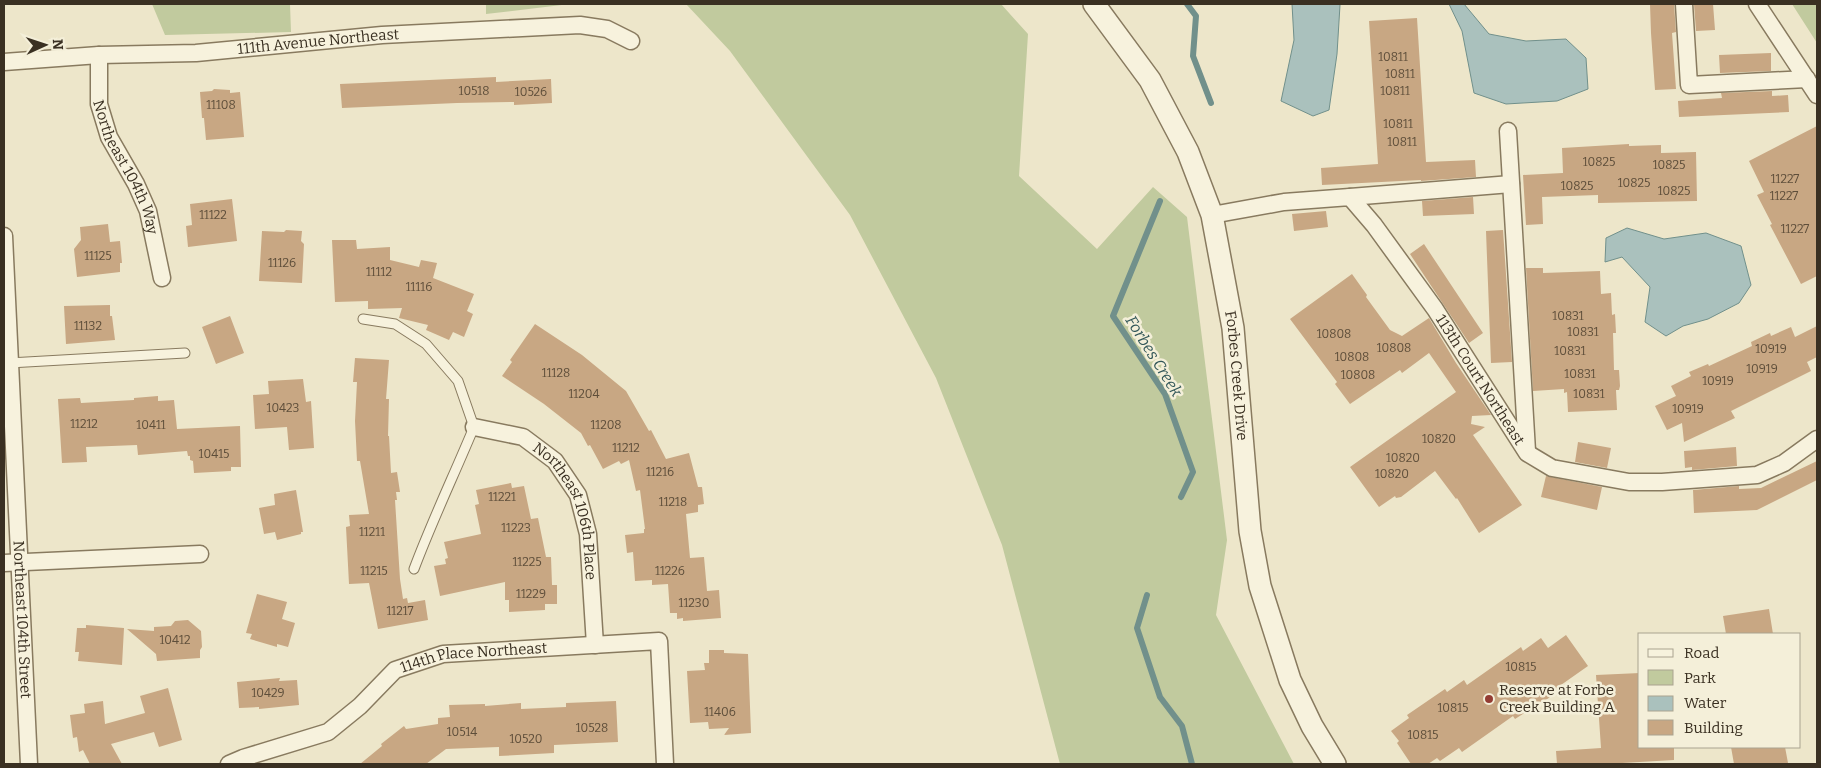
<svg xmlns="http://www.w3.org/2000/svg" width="1821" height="768" font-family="Bitter,serif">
<rect width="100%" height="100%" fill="#ede6ca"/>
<path fill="#c1ca9e" d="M152 4H290L291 32 165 35Z
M486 4H570L486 14Z
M686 4H1001L1028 34 1019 176 1097 249 1153 187 1187 217 1227 540 1216 615 1294 764H1060L1002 545 936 378 850 215 730 51Z
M1792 4H1817V43Z"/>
<path fill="#aac1bd" stroke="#71908b" d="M1292 4H1341L1340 5 1337 54 1329 110 1313 116 1281 101 1294 40Z
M1449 4H1464L1489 34 1526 41 1566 39 1586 58 1588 89 1557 101 1506 104 1474 93 1462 31Z
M1627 228 1664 239 1706 233 1741 246 1751 285 1739 303 1708 319 1683 326 1666 336 1645 322 1650 287 1622 257 1605 262 1606 238Z"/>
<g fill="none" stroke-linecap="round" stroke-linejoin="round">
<path stroke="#71908b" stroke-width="6" d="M1187 4 1196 16 1193 56 1211 103
M1160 201 1113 316 1165 394 1193 472 1181 497
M1147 595 1137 628 1160 697 1182 726 1192 764"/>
</g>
<path fill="#c8a783" d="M1650 4H1674L1676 32 1672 33 1676 89 1655 90 1651 33Z
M1694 4H1713L1715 30 1696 31Z
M1417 18 1426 162 1475 160 1476 177 1421 181V180L1322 185 1321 168 1378 164 1369 21Z
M1771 53V71L1720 73 1719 55Z
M496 77V82L551 79 552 103 514 105V102L457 103 342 108 340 84Z
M214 89 230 90V93L240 92 244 137 206 140 204 118H202L200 92 212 91Z
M1772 91V96L1788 95 1789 112 1679 117 1678 101 1722 98 1721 93Z
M1817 126V276L1801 284 1770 225 1772 224 1757 195 1764 192 1749 161Z
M1629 144V146L1661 145V153L1696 152 1697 201 1598 203V195L1542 197 1543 224 1526 225 1523 175 1563 173 1562 148Z
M1473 197 1474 214 1423 216 1422 201Z
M232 199 237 241 188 247 186 226 192 225 190 204Z
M1326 211 1328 227 1294 231 1292 214Z
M108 224 110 242 120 241 122 263H120V272L77 277 74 249 81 240 80 227Z
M286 230 302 231 301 241 304 244 302 283 259 281 262 231 284 232Z
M1503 230 1512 362 1491 363 1486 231Z
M332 240H356L357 249 390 247V260L419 267 421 260 437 263 433 278 474 294 467 311 473 314 464 337 453 332 449 340 426 330 428 325 399 318 402 308 368 309V301L335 302Z
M1424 244 1483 333 1469 343 1410 254Z
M1526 268H1543V273L1600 271 1601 294 1611 293 1612 315 1615 314 1616 333H1613L1614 370H1619L1620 386 1619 390H1616L1617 410 1568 412 1567 392 1564 393V389L1533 391Z
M1352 274 1367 295 1366 297 1390 330 1402 336 1429 318 1456 363 1491 415 1472 416 1471 424 1485 427 1473 435 1522 505 1479 533 1457 498 1456 499 1435 471 1401 497 1396 498 1395 496 1379 507 1350 467 1456 392 1429 353 1402 373 1400 370 1350 404 1335 384 1337 382 1290 319Z
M110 305V316H112L115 340 66 344 64 306Z
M230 316 244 353 216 364 202 327Z
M535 324 582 355 626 391 649 431 651 430 666 459 689 453 698 487H702L704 504 698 505V512L686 514 690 558 704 557 707 591 719 590 721 618 683 621V618L677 619V613H670L668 584 652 585V580L635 581 633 552 627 553 625 535 644 533V529H645L640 490 636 491 629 460 621 464 619 461 603 469 590 445 588 446 581 433 544 404 502 376 512 362 510 360Z
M1817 326V357L1807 362 1811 371 1731 411 1735 418 1684 442 1682 423 1667 430 1655 406 1676 396 1671 386 1691 376 1689 372 1708 364 1709 366 1752 346 1751 342 1770 333 1771 336 1791 327 1795 337Z
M355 358 389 360 386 399H389L388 436H389L391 473 397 472 400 492H396L397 500H395L400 579 403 599 407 598 408 603 425 600 428 620 378 629 369 583 349 584 346 527 350 526 349 515 369 514 360 461H357L355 421 357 382H353Z
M303 379 306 402 311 401 314 448 289 450 287 427 255 429 253 395 269 394 268 381Z
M158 396V401L174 400 177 429 240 426 241 467H231V471L194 473 193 461 190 460V456H188L187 451 138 455 137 445 86 447 87 462 62 463 58 399 80 398 81 403 134 400V398Z
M1578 442 1611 448 1607 468 1575 462Z
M1736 447 1737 466 1692 470V467L1685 468 1684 451Z
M1817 461V480L1757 510 1694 513 1693 490 1739 486V489L1761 488Z
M1546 476 1602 487 1597 510 1541 497Z
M511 483 512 488 524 486 531 519 538 518 546 557H551L552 585H557V604H545V610L509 612V600H505V582L440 596 434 566 446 564 445 559 448 558 444 542 481 534 475 505 479 504 476 490Z
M296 490 303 532H301V534L277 540 275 532 264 534 259 508 275 505 274 494Z
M257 594 287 602 282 619 295 623 288 647 277 644V647L250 639 252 634 246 633Z
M1769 609 1773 634H1726L1723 616Z
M188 620 201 631 202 647 200 650V658L157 661 156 654 127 629 154 631V627L171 626 175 621Z
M86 625 124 628 122 665 78 661 79 652H75L77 628H86Z
M1566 635 1588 666 1551 692 1553 695 1527 713 1526 712 1515 719 1513 716 1462 752 1459 748 1440 761 1437 758 1428 764H1411L1397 743 1399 741 1391 731 1409 718 1407 715 1445 689 1447 692 1464 680 1467 685 1521 647 1523 651 1541 638 1548 648Z
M709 650H724V653L748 654 751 733 724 735 729 728 709 729 708 722 690 723 687 671 705 670 704 663H709Z
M1640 673V747H1674V760L1605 764H1557L1556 751 1601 748 1596 675Z
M280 678 279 681 297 680 299 705 259 709V707L239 708 237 682Z
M168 688 182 740 159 747 154 732 111 744 122 764H90L83 750 79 752 77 737 73 738 70 715 85 713 84 704 103 701 105 724 145 713 140 696Z
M616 701 618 742 554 745V753L499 756V747L446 749 426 764H360L382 746 381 744 404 726 406 729 438 724V718L450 717 449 705 485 704V706L521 703V709L566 707V703Z
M1731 747H1785L1788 763 1734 764Z"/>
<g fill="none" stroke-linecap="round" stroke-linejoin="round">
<g stroke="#887a5f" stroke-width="11">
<path id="service" d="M363 319 395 324 426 344 458 381 474 427C454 475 432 521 414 569
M9 363 185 353"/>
</g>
<g stroke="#887a5f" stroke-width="19">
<g id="minor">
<path d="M1684 4 1689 85 1807 79"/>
<path d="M1757 4 1817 95"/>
<path id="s1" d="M99 55V104L109 137 136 184 148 211 162 278"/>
<path id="s2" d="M4 62 99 55 196 53 382 35 580 25 607 29 631 41"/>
<path d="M1508 131 1527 451"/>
<path d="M1350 197 1511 184"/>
<path id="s3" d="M1212 215 1284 202 1350 197 1374 225 1435 309 1527 453 1552 468 1629 482H1662L1757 475 1784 463 1817 439"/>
<path id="s4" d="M4 236 29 764"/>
<path id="s5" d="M474 427 523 437 555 461 578 495 588 534 595 645"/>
<path d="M4 563 200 554"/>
<path id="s6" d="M229 764 243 758 328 732 360 706 395 670 443 654 659 641 665 764"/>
</g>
</g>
<g stroke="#887a5f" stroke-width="24">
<g id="tertiary">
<path id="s7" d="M1094 4 1150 80 1188 152 1212 215 1233 328 1250 531 1260 586 1290 680 1312 726 1335 764"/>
</g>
</g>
<use href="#service" stroke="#f7f2dd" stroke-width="9"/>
<use href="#minor" stroke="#f7f2dd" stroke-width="16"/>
<use href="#tertiary" stroke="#f7f2dd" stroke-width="21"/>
</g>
<circle fill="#943c33" stroke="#f4efd9" stroke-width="2" cx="1489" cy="699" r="5"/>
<g text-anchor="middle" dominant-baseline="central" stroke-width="5" stroke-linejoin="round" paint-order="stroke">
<g font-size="12" fill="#5e4e3a">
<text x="1393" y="57">10811</text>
<text x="1400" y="74">10811</text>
<text x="474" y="91">10518</text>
<text x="1395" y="91">10811</text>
<text x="531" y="92">10526</text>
<text x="221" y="105">11108</text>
<text x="1398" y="124">10811</text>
<text x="1402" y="142">10811</text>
<text x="1599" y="162">10825</text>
<text x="1669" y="165">10825</text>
<text x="1785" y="179">11227</text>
<text x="1634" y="183">10825</text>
<text x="1577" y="186">10825</text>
<text x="1674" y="191">10825</text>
<text x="1784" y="196">11227</text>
<text x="213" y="215">11122</text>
<text x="1795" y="229">11227</text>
<text x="98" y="256">11125</text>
<text x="282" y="263">11126</text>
<text x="379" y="272">11112</text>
<text x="419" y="287">11116</text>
<text x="1568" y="316">10831</text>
<text x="88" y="326">11132</text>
<text x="1583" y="332">10831</text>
<text x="1334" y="334">10808</text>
<text x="1394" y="348">10808</text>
<text x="1771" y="349">10919</text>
<text x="1570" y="351">10831</text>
<text x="1352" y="357">10808</text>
<text x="1762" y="369">10919</text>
<text x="556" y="373">11128</text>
<text x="1580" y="374">10831</text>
<text x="1358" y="375">10808</text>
<text x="1718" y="381">10919</text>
<text x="584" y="394">11204</text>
<text x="1589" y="394">10831</text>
<text x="283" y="408">10423</text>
<text x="1688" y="409">10919</text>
<text x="84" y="424">11212</text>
<text x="151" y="425">10411</text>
<text x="606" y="425">11208</text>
<text x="1439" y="439">10820</text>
<text x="626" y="448">11212</text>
<text x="214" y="454">10415</text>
<text x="1403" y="458">10820</text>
<text x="660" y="472">11216</text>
<text x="1392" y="474">10820</text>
<text x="502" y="497">11221</text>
<text x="673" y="502">11218</text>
<text x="516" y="528">11223</text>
<text x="372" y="532">11211</text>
<text x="527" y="562">11225</text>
<text x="374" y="571">11215</text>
<text x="670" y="571">11226</text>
<text x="531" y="594">11229</text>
<text x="694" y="603">11230</text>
<text x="400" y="611">11217</text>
<text x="175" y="640">10412</text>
<text x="1521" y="667">10815</text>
<text x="268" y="693">10429</text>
<text x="1453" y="708">10815</text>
<text x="720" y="712">11406</text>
<text x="592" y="728">10528</text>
<text x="462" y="732">10514</text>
<text x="1423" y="735">10815</text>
<text x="526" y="739">10520</text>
</g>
<g font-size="15" fill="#3a3022" stroke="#f4efd9">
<text stroke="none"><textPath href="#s2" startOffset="315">111th Avenue Northeast</textPath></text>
<text stroke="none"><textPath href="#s1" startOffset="118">Northeast 104th Way</textPath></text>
<text stroke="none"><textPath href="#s7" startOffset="406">Forbes Creek Drive</textPath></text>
<text stroke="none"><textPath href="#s3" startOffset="364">113th Court Northeast</textPath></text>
<text stroke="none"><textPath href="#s5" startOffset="141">Northeast 106th Place</textPath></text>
<text stroke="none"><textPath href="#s4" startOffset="384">Northeast 104th Street</textPath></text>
<text stroke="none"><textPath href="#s6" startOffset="276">114th Place Northeast</textPath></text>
</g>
<g font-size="15" fill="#3a3022" stroke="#f4efd9" text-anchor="start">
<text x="1499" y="690">Reserve at Forbe<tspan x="1499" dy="17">Creek Building A</tspan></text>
</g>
<g font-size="16" font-style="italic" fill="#325759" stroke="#f4efd9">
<text transform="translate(1154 356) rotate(58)">Forbes Creek</text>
</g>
</g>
<rect width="1821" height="768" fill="none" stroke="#3a3022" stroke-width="10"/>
<rect x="1638" y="633" width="162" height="115" fill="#f4efd9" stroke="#aaa390"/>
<rect x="1648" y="649" width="25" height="8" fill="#f7f2dd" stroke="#aaa390"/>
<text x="1684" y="658" font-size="15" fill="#3a3022">Road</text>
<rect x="1648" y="670" width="25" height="15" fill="#c1ca9e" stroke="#aaa390"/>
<text x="1684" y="683" font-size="15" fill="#3a3022">Park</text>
<rect x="1648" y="696" width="25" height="15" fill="#aac1bd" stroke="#aaa390"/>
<text x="1684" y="708" font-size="15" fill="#3a3022">Water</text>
<rect x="1648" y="720" width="25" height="15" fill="#c8a783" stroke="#aaa390"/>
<text x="1684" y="733" font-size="15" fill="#3a3022">Building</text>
<g transform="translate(45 45) rotate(87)" stroke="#f4efd9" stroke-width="4" paint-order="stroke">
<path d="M0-4L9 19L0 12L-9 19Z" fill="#3a3022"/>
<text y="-8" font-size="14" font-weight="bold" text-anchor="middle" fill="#3a3022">N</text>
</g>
</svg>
